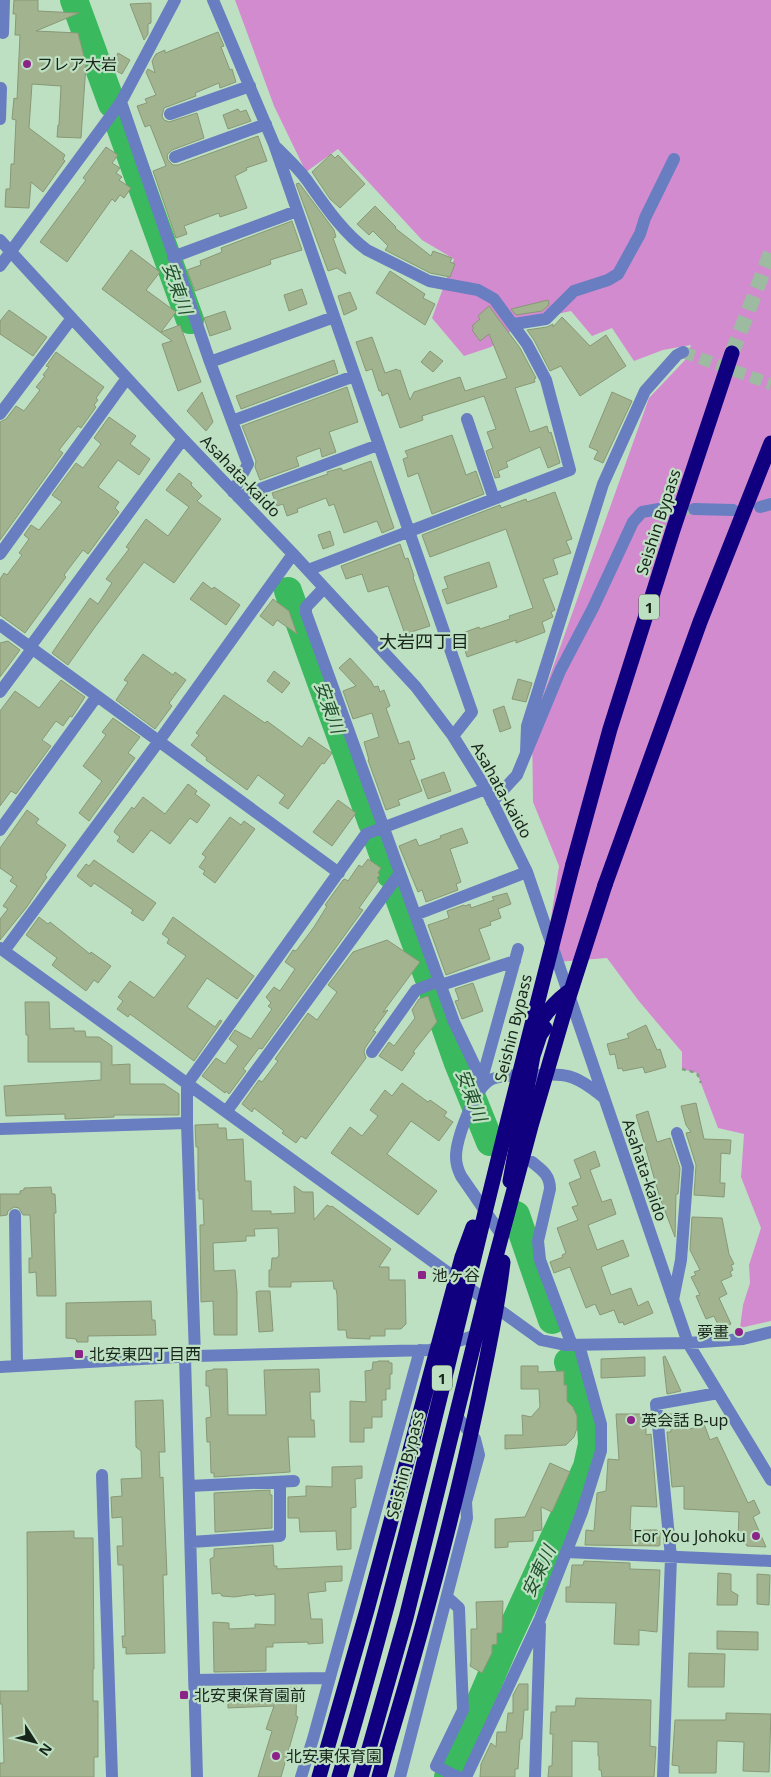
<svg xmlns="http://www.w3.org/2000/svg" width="771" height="1777" font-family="'Noto Sans','Noto Sans JP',sans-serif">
<rect width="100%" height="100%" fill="#bee0c2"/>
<path fill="#d38bcf" d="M235 0H771V1321L740 1328 743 1305 750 1283 749 1265 761 1228 741 1177 744 1134 718 1128 697 1073 682 1069V1052L638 1000 607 958 544 963 559 866 533 802 532 726 649 398 685 360 691 345 663 350 634 361 612 328 592 336 571 311 524 321 491 347 464 356 432 318 454 259 422 240 338 149 306 172 274 106Z"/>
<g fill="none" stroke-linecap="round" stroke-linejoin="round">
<path stroke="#3bb95f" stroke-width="28" d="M74 0 112 104
M118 121 190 320
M288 591 372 823
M377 837 390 874
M396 890 428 977
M433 992 458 1063 490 1142
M516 1215 552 1320
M448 1777 505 1644 587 1467 592 1444 591 1426 568 1362"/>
</g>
<path fill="#a2b390" stroke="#879875" d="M14 0H38V11L79 13 36 31 78 33 86 64 81 138 57 137 58 125H59L61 86 32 84 29 128 65 155 63 159 65 161 43 192 31 182 29 208 5 207 6 189H10L11 164H14L16 120 12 119 14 98 17 99 20 35H15L16 14H13Z
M151 3V23L148 24V34L144 40 130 4Z
M218 32 224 46 221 47 230 70 232 69 236 82 220 88 219 83 195 93 196 96 164 108 162 116 164 120 169 122 197 113 204 138 172 150 167 155 168 160 173 165H178L258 136 267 161 246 168 247 170 235 176 247 208 220 217 219 213 184 226 187 234 176 238 153 171 166 166 150 125 145 127 137 106 147 103 145 99 156 95 146 72 148 69 155 73 152 61 156 54 165 50V53Z
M118 53 130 60 122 74 111 68Z
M238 109 240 112 246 110 251 121 228 129 223 115Z
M106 147 118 155 112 163 120 168 116 173 122 177 119 180 131 188 124 198 120 195 115 202 112 199 67 262 40 242 86 180 83 178Z
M331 154 335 158 338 155 365 184 340 208 330 199 312 172Z
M299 183 334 230 336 237 333 238 346 274 337 268 328 271 296 184Z
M375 206 396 227 395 228 431 256 433 251 452 258 450 262 455 264 450 277 430 273 385 250 388 246 373 231 369 235 357 224Z
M292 221 302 250 270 260 271 264 195 291 187 270 201 265 200 261 222 252 221 248Z
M131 250 160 272 146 290 176 312 161 332 180 325 201 382 178 391 162 344 172 341 102 289Z
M390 271 425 294 423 298 435 304 425 325 376 293Z
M302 289 307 304 289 311 284 295Z
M350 292 357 309 344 315 338 296Z
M548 300 549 305 542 311 516 315 511 309Z
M489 306 520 348 536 378 534 379 535 382 515 388 530 432 547 426 549 433 551 432 560 463 548 468 540 447 506 462 508 467 498 471 500 477 495 478 486 451 493 448 487 432 496 429 484 396 422 416 423 420 400 428 388 393 382 396 381 391H379L372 369 366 371 356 342 372 337 385 373 397 369 398 371 400 370 410 400 414 392 460 377 465 391 507 378 489 334 480 341 472 330 474 328 472 326 480 319 478 316Z
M9 310 47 337 33 356 0 334V321Z
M225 311 231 329 210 336 204 318Z
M562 317 590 346 606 335 626 366 580 396 561 366 550 371 534 340 527 330 547 327 553 324V327Z
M430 351 443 361 433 372 421 362Z
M56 352 104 387 96 398 98 400 94 405 96 407 81 428 78 426 59 450 63 453 0 540V422L6 419 16 406 24 411 40 390 36 387 45 376 43 375 49 367 46 366Z
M334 360 338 373 241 409 236 396Z
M347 387 358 422 329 432 336 452 322 457 320 448 296 457 299 466 260 480 255 467 256 461 242 426Z
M202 392 213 422 206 431 187 411Z
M612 392 632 401 603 463 594 459 598 451 589 447Z
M109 417 136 436 130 444 150 459 139 475 118 460 98 487 119 502 115 508 119 512 88 554 83 550 64 575 66 577 25 633 0 615V579L4 573 7 575 22 555 19 553 29 539 24 535 31 525 39 530 62 502 52 495 76 463 83 468 101 444 94 438Z
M452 435 466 475 476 471 484 494 432 514 418 473 408 477 403 459 408 457 405 451Z
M371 461 394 528 382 533 377 521 344 533 334 504 329 506 326 498 297 509 298 512 287 516 283 504 277 506 272 493 328 474 327 472 341 468 343 471Z
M179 473 192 483 191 485 202 496 197 501 221 519 174 583 144 562 95 627 68 665 52 653 90 598 98 604 112 583 106 579 129 549 126 547 146 519 168 536 189 507 166 490Z
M555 492 572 539 566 541 571 553 553 559 558 574 543 579 555 610 551 612 553 617 542 622 545 632 516 643V640L467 657 460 634 479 627 480 629 510 619 509 616 533 608 506 529 430 557 422 535 500 505 501 508 526 499 527 502Z
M330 531 334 545 323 549 318 535Z
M400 544 405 559 408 558 414 576 413 577 430 626 405 634 388 586 368 592 362 574 346 579 341 566Z
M489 562 497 587 447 604 442 590 448 588 444 577Z
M203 582 212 589 214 587 240 605 226 625 190 599Z
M273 599 289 611 297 634 277 620 273 626 260 616Z
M8 641 20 650 0 677V643Z
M143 654 173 675 175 672 186 680 169 703 172 706 155 729 116 700 128 682 124 680Z
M350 658 371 681 374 687 378 686 380 692 384 690 390 706 386 708 399 744 409 741 415 759 410 760 422 791 398 800 400 805 386 810 368 760H369L364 742 379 737 372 713 353 719 343 691 356 686 339 668Z
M274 671 290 683 282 693 267 681Z
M518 679 532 683 526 702 512 699Z
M61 680 85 697 72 717 70 716 63 726 56 721 42 740 51 746 16 794 11 791 0 806V711L15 691 39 708Z
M224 695 265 723 267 721 302 747 309 737 332 753 324 764 322 763 288 809 279 803 285 795 258 775 247 790 206 760 207 758 191 745 199 735 196 733Z
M504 706 511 728 500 732 493 710Z
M113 718 140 737 128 753 135 758 89 821 79 813 102 781 83 766 106 735 102 732Z
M444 772 451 791 428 799 421 780Z
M188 784 197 791 195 794 210 805 197 823 190 818 170 844 151 830 133 853 117 841 120 837 114 832 116 828 132 807 134 809 143 797 165 814Z
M338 800 356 813 332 846 313 832Z
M27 810 39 819 36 823 66 845 45 875 47 877 26 908 0 940V919L8 909 3 906 17 886 10 881 13 877 0 868V848Z
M230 817 241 825 244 821 255 829 215 883 203 874 205 871 199 867 206 857 202 854Z
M462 828 468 843 450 849 461 882 456 884 458 890 426 902 422 890 418 892 399 846 416 839 419 846 441 838 440 836Z
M368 859 381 868 378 873 380 875 377 878 379 880 359 908 363 910 262 1049 259 1048 243 1069 246 1071 229 1094 226 1091 225 1093 202 1076 216 1058 225 1064 238 1046 229 1039 235 1030 251 1039 272 1009 268 1006 271 1003 266 997 274 987 280 991 295 969 285 962 293 950 296 951 314 927 327 906 325 905 343 880 345 879 348 881 359 865 362 867Z
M94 860 156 903 143 921 131 913 133 910 94 883 91 887 77 876 86 864 89 866Z
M507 893 511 904 498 909 501 918 490 922 491 925 479 929 490 959 446 975 428 925 449 918 447 911 464 905 465 906 470 904 471 908 494 900 492 897Z
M39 917 48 924 50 922 90 954 91 952 111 966 98 983 94 980 86 991 52 965 57 958 26 935Z
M173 917 254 976 237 999 207 978 187 1007 215 1027 220 1020 222 1021 194 1061 130 1014 128 1017 117 1009 123 1001 118 997 130 981 154 998 186 956 167 943 169 939 162 934Z
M387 940 420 962 383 1012 388 1010 373 1031 376 1032 365 1048 364 1052 366 1058 306 1139 301 1136 296 1143 282 1133 284 1131 254 1108 252 1112 242 1104 259 1080 262 1082 278 1061 275 1059 308 1013 317 1020 337 992 328 985 353 952Z
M473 983 483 1011 462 1019 455 1001 459 1000 455 989Z
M428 996 437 1022 413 1052 415 1053 402 1071 379 1056 389 1042 394 1046 415 1018 412 1010 419 999Z
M25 1002H49L50 1029 74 1028V1031H85L86 1037H99L112 1046V1065L130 1064V1084H164L179 1094V1115H114V1117L65 1119V1114L6 1116 4 1086 101 1080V1062H28V1035H26Z
M646 1025 657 1050 660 1049 666 1067 645 1073 643 1067 623 1071 622 1068 618 1069 615 1054 610 1055 607 1044 629 1038 627 1034Z
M402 1083 428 1102 430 1100 447 1112 444 1116 453 1122 439 1141 411 1121 387 1154 437 1191 418 1215 331 1153 350 1127 362 1136 378 1116 370 1110 385 1090 392 1096Z
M696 1103 704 1139 731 1140 730 1154 721 1153 720 1183H725L724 1197 694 1195 696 1165 686 1133 691 1132 686 1125 681 1106Z
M648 1111 657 1142 670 1138 680 1168 678 1194H676L675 1237 660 1198 636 1115Z
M218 1124V1128H226L227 1140 243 1139 245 1181H251L252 1211H271V1214L295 1213 294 1186 303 1192H313L314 1220 327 1205 331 1207 332 1206 391 1249 379 1267H389V1280H405L406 1324 401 1329H385V1336H370V1339L347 1338 346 1330H338L337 1295 336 1289H334L333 1281 291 1282V1287H269V1270H271L272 1258H277L279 1255 278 1228 254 1229 255 1236H246V1241L213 1243 214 1271 235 1270 237 1292V1335H214L213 1301 201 1302 200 1225H204L203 1199H199V1191H198V1147H196L195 1125Z
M595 1151 600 1166 590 1170 602 1202 611 1199 616 1214 588 1225 597 1250 623 1240 629 1256 601 1267 611 1295 631 1288 638 1306 648 1301 653 1313 624 1325 623 1322 619 1323 614 1310 600 1315 595 1304 586 1308 570 1267 554 1273 550 1262 563 1257 562 1255 566 1253 557 1228 578 1220 572 1207 578 1205 569 1183 581 1178 574 1160Z
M51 1187 52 1194H55L56 1213H54L56 1296H37L36 1272 29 1273V1258H32L30 1215H23L19 1208 14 1207 8 1211 7 1215 0 1216V1194H20V1191L24 1190V1188Z
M692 1217 722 1218 729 1254 734 1264 731 1265 733 1270 730 1272 732 1276 721 1281 727 1294 719 1298 731 1324 720 1329 714 1316 706 1319 696 1296 700 1295 691 1277 696 1275 694 1272 700 1270 690 1250Z
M259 1291H270L273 1331 259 1332 256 1292Z
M151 1301 152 1320H155L156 1335 88 1336V1342H77L76 1339 66 1338V1303Z
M665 1356 681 1391 667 1394 663 1357Z
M645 1357V1376L601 1378V1359Z
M378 1361H389V1363H392V1374H390V1389H386V1400H382V1417H372V1428H364V1442H350V1401L366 1402 365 1371 372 1370 373 1362H377Z
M521 1366H538V1372L564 1371V1385H567V1401L573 1407 577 1416V1428L574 1437 566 1445 505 1449V1435H523L522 1415 531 1417 540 1407 539 1389H521Z
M213 1369H227L228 1415H266L264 1370 319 1369 320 1392H310L311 1420H314L315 1437H288L290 1472 214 1477V1473H211L210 1442H207L206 1418 211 1417 209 1386H206V1371L213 1370Z
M163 1400 165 1452H159L160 1478 163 1477 167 1575H163L165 1653 126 1654V1647L123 1648 122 1636H125L123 1565H118L117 1546H123L122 1517 112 1518 111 1497 122 1496 121 1479 142 1478 141 1451 136 1447 135 1401Z
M616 1414H646V1435L651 1434 657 1507 631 1506 630 1530H657L658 1532H660V1545L659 1546 585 1545 586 1530 594 1531 597 1493 606 1491 608 1459 619 1460Z
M669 1414H682L690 1429 704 1424 710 1440 717 1437 748 1503 754 1500 760 1513 753 1517 766 1547 747 1546 744 1540H738L739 1512 684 1509V1486L672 1487 667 1432H671Z
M550 1463 570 1472 552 1512 541 1507 542 1530 533 1531V1541L508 1542V1547L495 1548V1519L525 1517Z
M362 1466V1478L355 1479 356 1507 351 1508V1549L337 1550 336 1531 300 1532 299 1518H288V1497L306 1496V1486L332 1487V1467Z
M270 1490V1495H272V1528L215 1532 214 1493Z
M74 1531V1538H93L94 1669H93V1701H98V1757H94V1777H0V1763H4L2 1704H0V1691H28L27 1532Z
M273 1545 274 1566H277V1569L342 1566V1581L325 1582 326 1591 308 1593 311 1619H322L323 1643 308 1644V1642L273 1643V1647H266V1671L214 1672 213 1622 229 1623V1629L255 1628V1624L275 1625V1594L255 1596V1594L234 1597 222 1596 220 1593 212 1594 210 1559 214 1557V1549Z
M584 1561 630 1563V1569L660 1570 657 1632 639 1630V1645L614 1644 616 1603 566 1602V1587H570L572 1565H583Z
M718 1573 731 1574V1591L738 1595 737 1605H717Z
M757 1574 770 1575 769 1605 757 1604Z
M503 1601 502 1633H497V1644L492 1645V1653L482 1673 470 1666 471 1662V1629H477L476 1602Z
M717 1631 758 1632V1650L717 1649Z
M689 1653 725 1654 724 1687H688Z
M519 1684H528V1710H524L522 1739H520L518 1769H515V1777H480L481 1764 491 1743 496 1747 497 1732H506L508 1713H513V1695Z
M297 1687 296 1716 298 1717 281 1777H258L272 1731 266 1729 274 1706 228 1708V1688Z
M576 1698 651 1700 650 1746 656 1747 654 1777H602L601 1770H599V1756H598V1742L572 1741V1777H548L549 1766H552L553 1734H550L551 1712H556V1706H575Z
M726 1713 771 1714 769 1772 743 1771 744 1742 721 1741H717L716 1773H679V1766L672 1765 675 1720H726Z"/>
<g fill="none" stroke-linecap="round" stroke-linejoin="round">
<path stroke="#9dbba0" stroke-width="12" stroke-dasharray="12 6" stroke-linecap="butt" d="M683 352 771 384
M659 509H689"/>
<path stroke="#9dbba0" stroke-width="15" stroke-dasharray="15 8" stroke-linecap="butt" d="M732 353 771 252"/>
<path stroke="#839e87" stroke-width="2.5" stroke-dasharray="4 4" stroke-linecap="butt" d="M682 1069 697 1073 701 1083"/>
<path stroke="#687ec0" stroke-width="12" d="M213 0 274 144 472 712 453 736
M3 33 4 0
M121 102 210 362 248 464 233 492
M170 114 250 86
M0 119 1 88
M277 148C287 158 298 168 306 179 324 204 342 232 367 250L429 281 478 290 494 299 527 344 546 380 570 470 308 570
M175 157 266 124
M0 240 183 439 293 554 416 687 453 736 486 789 527 872 688 1343 771 1480
M173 257 297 211
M0 266 121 102 175 0
M514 324 546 319 574 291 608 280 618 274 640 234 645 218 674 159
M210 362 334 317
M0 414 72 318
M467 419 494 499
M232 421 354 376
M238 497 378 445
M760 507 771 504
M694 509 733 510
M0 554 127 378
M324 588 306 607V613L454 1022 484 1085
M0 625 339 873
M30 647 183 439
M0 692 32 649
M526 752 527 726 603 484 645 391 677 355 683 352
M492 802 517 775 560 671 593 608 633 522 642 512 659 509
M0 830 97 696
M415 915 527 872
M0 948 541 1340 565 1345 688 1343 743 1339 771 1332
M4 951 159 741 293 554
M441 985 515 961
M372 1052 416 990 439 981
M529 1076C565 1072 575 1074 603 1097
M482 1079 518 949
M226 1112 400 873
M0 1129 187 1123
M532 1162C542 1170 550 1175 550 1189L538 1241 540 1260 572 1345
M15 1215 17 1366
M501 1234 461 1176C458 1170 456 1165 456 1157 456 1140 474 1089 490 1080 498 1076 507 1076 516 1075
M673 1300 681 1260 688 1167 677 1133
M195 1356 187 1123V1084L366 834 486 789
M185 1357 197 1777
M0 1367 195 1356 430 1350 480 1334
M102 1475 112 1777
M189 1486 294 1481
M191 1542 280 1536V1482
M566 1552 771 1561
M447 1597 459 1608 463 1710 436 1766 458 1777
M194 1680 330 1678
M301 1777 313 1739 420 1350
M400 1777 467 1518 466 1502 479 1455 475 1439 459 1419
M466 1777 540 1619 582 1512 601 1451V1424L579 1345
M535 1777 540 1625
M663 1777 671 1557 656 1404 718 1393"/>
<path stroke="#100080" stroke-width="15" d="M573 864 610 729 673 530 732 353
M605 885 700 622 771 443
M531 1036C541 1018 551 1005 568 992
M510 1181 533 1056 540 1035 545 1028
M379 1777 387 1748"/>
<path stroke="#100080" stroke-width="15" d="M387 1748C422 1632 454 1515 479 1396 488 1351 498 1307 503 1262
M319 1777 367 1610 462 1257 473 1227
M339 1777C391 1603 433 1426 476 1250 507 1121 540 992 573 864
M361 1777 406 1618 490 1279 531 1126 567 1003 605 885"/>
</g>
<g fill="#8b2389" stroke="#bee0c2" stroke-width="2">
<circle cx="27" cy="64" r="5"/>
<rect x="417" y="1270" width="10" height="10" rx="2.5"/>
<circle cx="739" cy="1332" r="5"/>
<rect x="74" y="1349" width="10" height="10" rx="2.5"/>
<circle cx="631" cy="1420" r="5"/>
<circle cx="756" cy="1536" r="5"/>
<rect x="179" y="1690" width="10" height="10" rx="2.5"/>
<circle cx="276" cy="1756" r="5"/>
</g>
<g text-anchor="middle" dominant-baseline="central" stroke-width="4.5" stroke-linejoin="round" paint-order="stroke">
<g fill="#bee0c2" stroke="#4a5d4c" stroke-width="1">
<rect x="639" y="594.5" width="20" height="25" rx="4"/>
<rect x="432" y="1365.5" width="20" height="25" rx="4"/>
</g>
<g font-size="15" font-weight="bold" fill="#18251a">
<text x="649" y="607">1</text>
<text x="442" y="1378">1</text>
</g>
<g font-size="16" fill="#18251a" stroke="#bee0c2" text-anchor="start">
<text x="37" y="64">フレア大岩</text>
<text x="432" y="1275">池ヶ谷</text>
<text x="729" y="1332" text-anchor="end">夢畫</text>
<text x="89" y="1354">北安東四丁目西</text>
<text x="641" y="1420">英会話 B-up</text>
<text x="746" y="1536" text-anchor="end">For You Johoku</text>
<text x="194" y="1695">北安東保育園前</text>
<text x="286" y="1756">北安東保育園</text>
</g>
<g font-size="16" fill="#18251a" stroke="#bee0c2">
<text transform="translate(241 476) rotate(46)">Asahata-kaido</text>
<text transform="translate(658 522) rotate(-72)">Seishin Bypass</text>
<text transform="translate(502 790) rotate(61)">Asahata-kaido</text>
<text transform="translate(513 1028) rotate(-76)">Seishin Bypass</text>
<text transform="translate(645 1170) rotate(71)">Asahata-kaido</text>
<text transform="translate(405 1465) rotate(-76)">Seishin Bypass</text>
</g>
<g font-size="18" font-style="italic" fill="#1f4f2b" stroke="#bee0c2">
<text transform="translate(178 288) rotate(70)">安東川</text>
<text transform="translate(330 707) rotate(70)">安東川</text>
<text transform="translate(472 1095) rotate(69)">安東川</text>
<text transform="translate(538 1571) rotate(-65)">安東川</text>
</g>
<g font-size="18" fill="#18251a" stroke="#bee0c2">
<text x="424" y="641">大岩四丁目</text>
</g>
</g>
<g transform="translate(35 1742) rotate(126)" stroke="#bee0c2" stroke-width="4" paint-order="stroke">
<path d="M0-4L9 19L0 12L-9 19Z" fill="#18251a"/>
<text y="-8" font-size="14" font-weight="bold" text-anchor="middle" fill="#18251a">N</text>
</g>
</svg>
